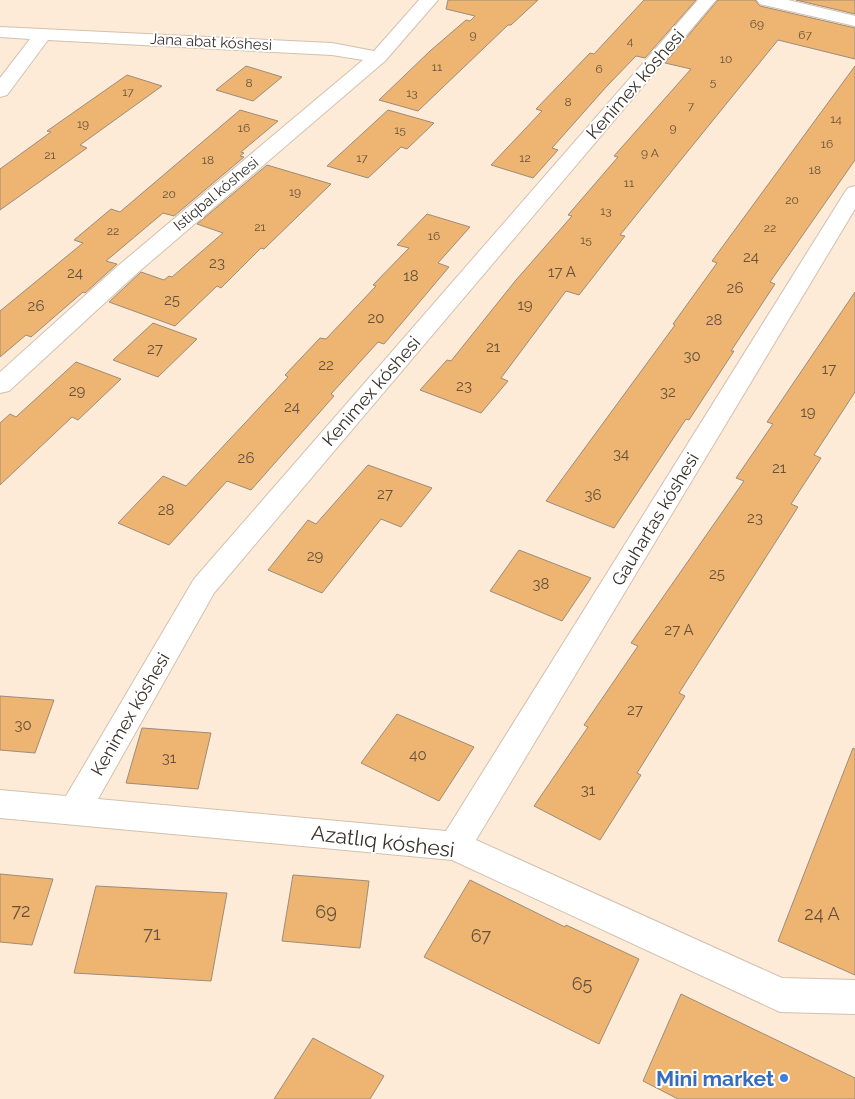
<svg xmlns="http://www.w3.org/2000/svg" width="855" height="1099" font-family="Raleway,sans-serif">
<rect width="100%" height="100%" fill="#fdebd8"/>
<path fill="#eeb471" stroke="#9c8c7a" d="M448 0H538L511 25H508L418 111 379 100 430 51 466 20 470 21 475 16 446 9Z
M644 0H696L645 58 636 56 607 86 552 148 558 150 533 178 491 165 542 111 536 109 590 53 594 54Z
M718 0H755L760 6 855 28V59L778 40 620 235 625 236 579 295 566 291 501 378 508 381 481 413 420 390 447 360 451 361 516 280 572 216 568 215 618 157 614 156 691 69 665 63Z
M796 0H855V14Z
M246 66 282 77 253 101 216 90Z
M855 66V160L770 282 775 284 731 351H734L689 420 686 419 614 528 546 501 675 325 673 324 717 263 712 261Z
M127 75 162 86 80 145 87 148 0 210V169L51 132 47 131Z
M240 110 278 121 241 152 244 153 240 156 244 157 174 216 163 213 106 261 117 264 85 293 83 292 31 337 26 335 0 357V311L83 243 74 240 111 209 120 212Z
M388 110 434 123 407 149 401 147 368 178 327 166Z
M267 165 331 184 264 249 261 248 221 288 217 286 175 326 109 302 141 272 164 280 169 276 172 277 223 233 197 224Z
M427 214 470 227 438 263 449 267 384 344 378 342 331 394 334 396 251 490 227 481 169 545 118 523 163 476 186 486 288 377 285 375 320 338 326 339 376 286 373 285 409 248 397 245Z
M855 292V392L814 455 821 458 791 504 798 507 679 693 685 696 637 773 641 775 600 840 534 806 588 727 584 725 638 646 631 643 744 481 736 478 773 424 767 422Z
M153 323 197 339 158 377 113 360Z
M76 362 121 379 78 420 72 417 0 485V423L10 414 16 417Z
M368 465 432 488 401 527 381 519 322 593 268 570 308 520 316 524Z
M519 550 591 578 562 621 490 591Z
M0 696 54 700 35 753 0 750Z
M397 714 474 747 439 801 361 763Z
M142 728 211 733 198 789 126 783Z
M853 748 855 749V975L778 941Z
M0 874 53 879 32 945 0 942Z
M293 875 369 881 360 948 282 941Z
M470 880 565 927 566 925 639 959 599 1044 424 957Z
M96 886 227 893 211 981 74 973Z
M681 994 855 1078V1099H678L643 1081Z
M313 1038 384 1076 370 1099H274Z"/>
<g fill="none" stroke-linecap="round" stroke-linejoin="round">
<g stroke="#d2c1ae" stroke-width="2">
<path id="street" d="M419 0H438L385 61 135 275 9 391 0 393V372L119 265 363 60 332 55 48 40 7 95 0 97V78L30 39 0 37V27L332 43 374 51Z
M698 0H716L214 593 98 799 446 831 845 192 848 188 855 186V209L476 840 782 978 855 980V1014L780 1012 452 860 0 818V790L66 796 194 579Z
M757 0H788L855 16V26L760 4Z"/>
</g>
<use href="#street" fill="#fff" fill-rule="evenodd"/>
</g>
<circle fill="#3f7fe0" stroke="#fff" stroke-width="2" cx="784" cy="1078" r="5"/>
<g text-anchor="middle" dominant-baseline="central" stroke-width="4" stroke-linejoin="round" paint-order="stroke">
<g font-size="12" fill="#66523c">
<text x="757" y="24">69</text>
<text x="473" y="35">9</text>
<text x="805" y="35">67</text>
<text x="630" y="41">4</text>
<text x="726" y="59">10</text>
<text x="437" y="67">11</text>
<text x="599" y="69">6</text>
<text x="713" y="82">5</text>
<text x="249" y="83">8</text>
<text x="128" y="92">17</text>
<text x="412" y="93">13</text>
<text x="568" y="102">8</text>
<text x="691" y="106">7</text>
<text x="836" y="119">14</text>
<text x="83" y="124">19</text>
<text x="244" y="128">16</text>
<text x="673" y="128">9</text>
<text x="400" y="130">15</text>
<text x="827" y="144">16</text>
<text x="650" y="153">9 А</text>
<text x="50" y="155">21</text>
<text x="362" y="158">17</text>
<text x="525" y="158">12</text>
<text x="208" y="160">18</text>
<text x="815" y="170">18</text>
<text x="629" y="183">11</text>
<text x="295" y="192">19</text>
<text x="169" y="194">20</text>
<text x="792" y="200">20</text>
<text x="606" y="211">13</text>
<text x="260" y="227">21</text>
<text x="770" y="228">22</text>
<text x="113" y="231">22</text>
<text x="434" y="236">16</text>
<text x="586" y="240">15</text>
</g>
<g font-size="15" fill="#39322b" stroke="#fff">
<text transform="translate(211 42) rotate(3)">Jana abat kóshesi</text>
<text transform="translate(216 194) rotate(-40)">Istiqbal kóshesi</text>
</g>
<g font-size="15" fill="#66523c">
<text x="751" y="257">24</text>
<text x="217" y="263">23</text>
<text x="562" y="272">17 А</text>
<text x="75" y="273">24</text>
<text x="411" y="276">18</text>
<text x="735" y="288">26</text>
<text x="172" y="300">25</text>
<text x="525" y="305">19</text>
<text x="36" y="306">26</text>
<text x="376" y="318">20</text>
<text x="714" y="320">28</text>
<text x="493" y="347">21</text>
<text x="155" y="349">27</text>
<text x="692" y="356">30</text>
<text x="326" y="365">22</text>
<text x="829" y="369">17</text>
<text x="464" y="386">23</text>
<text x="77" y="391">29</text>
<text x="668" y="392">32</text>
<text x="292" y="407">24</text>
<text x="808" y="412">19</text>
<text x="621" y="454">34</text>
<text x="246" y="458">26</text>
<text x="779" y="468">21</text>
<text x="385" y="494">27</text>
<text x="593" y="495">36</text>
<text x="166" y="510">28</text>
<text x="755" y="518">23</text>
<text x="315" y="556">29</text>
<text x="717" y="574">25</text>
<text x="541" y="584">38</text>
<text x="679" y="630">27 А</text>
<text x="635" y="710">27</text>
<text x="23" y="725">30</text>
<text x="418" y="755">40</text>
<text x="169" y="758">31</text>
<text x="588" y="790">31</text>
</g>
<g font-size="18" fill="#39322b" stroke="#fff">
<text transform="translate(635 84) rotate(-49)">Kenimex kóshesi</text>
<text transform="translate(371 391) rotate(-49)">Kenimex kóshesi</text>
<text transform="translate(655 519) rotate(-59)">Gauhartas kóshesi</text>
<text transform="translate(130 714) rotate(-60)">Kenimex kóshesi</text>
</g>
<g font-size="18" fill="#66523c">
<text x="21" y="910">72</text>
<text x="326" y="911">69</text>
<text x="822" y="913">24 А</text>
<text x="152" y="933">71</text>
<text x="481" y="935">67</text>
<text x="582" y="983">65</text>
</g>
<g font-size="21" fill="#39322b" stroke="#fff">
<text transform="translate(383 841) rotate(7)">Azatlıq kóshesi</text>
</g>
<g font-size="21" font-weight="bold" fill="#366cbe" stroke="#fff" text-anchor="end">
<text x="774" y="1078">Mini market</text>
</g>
</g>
</svg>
